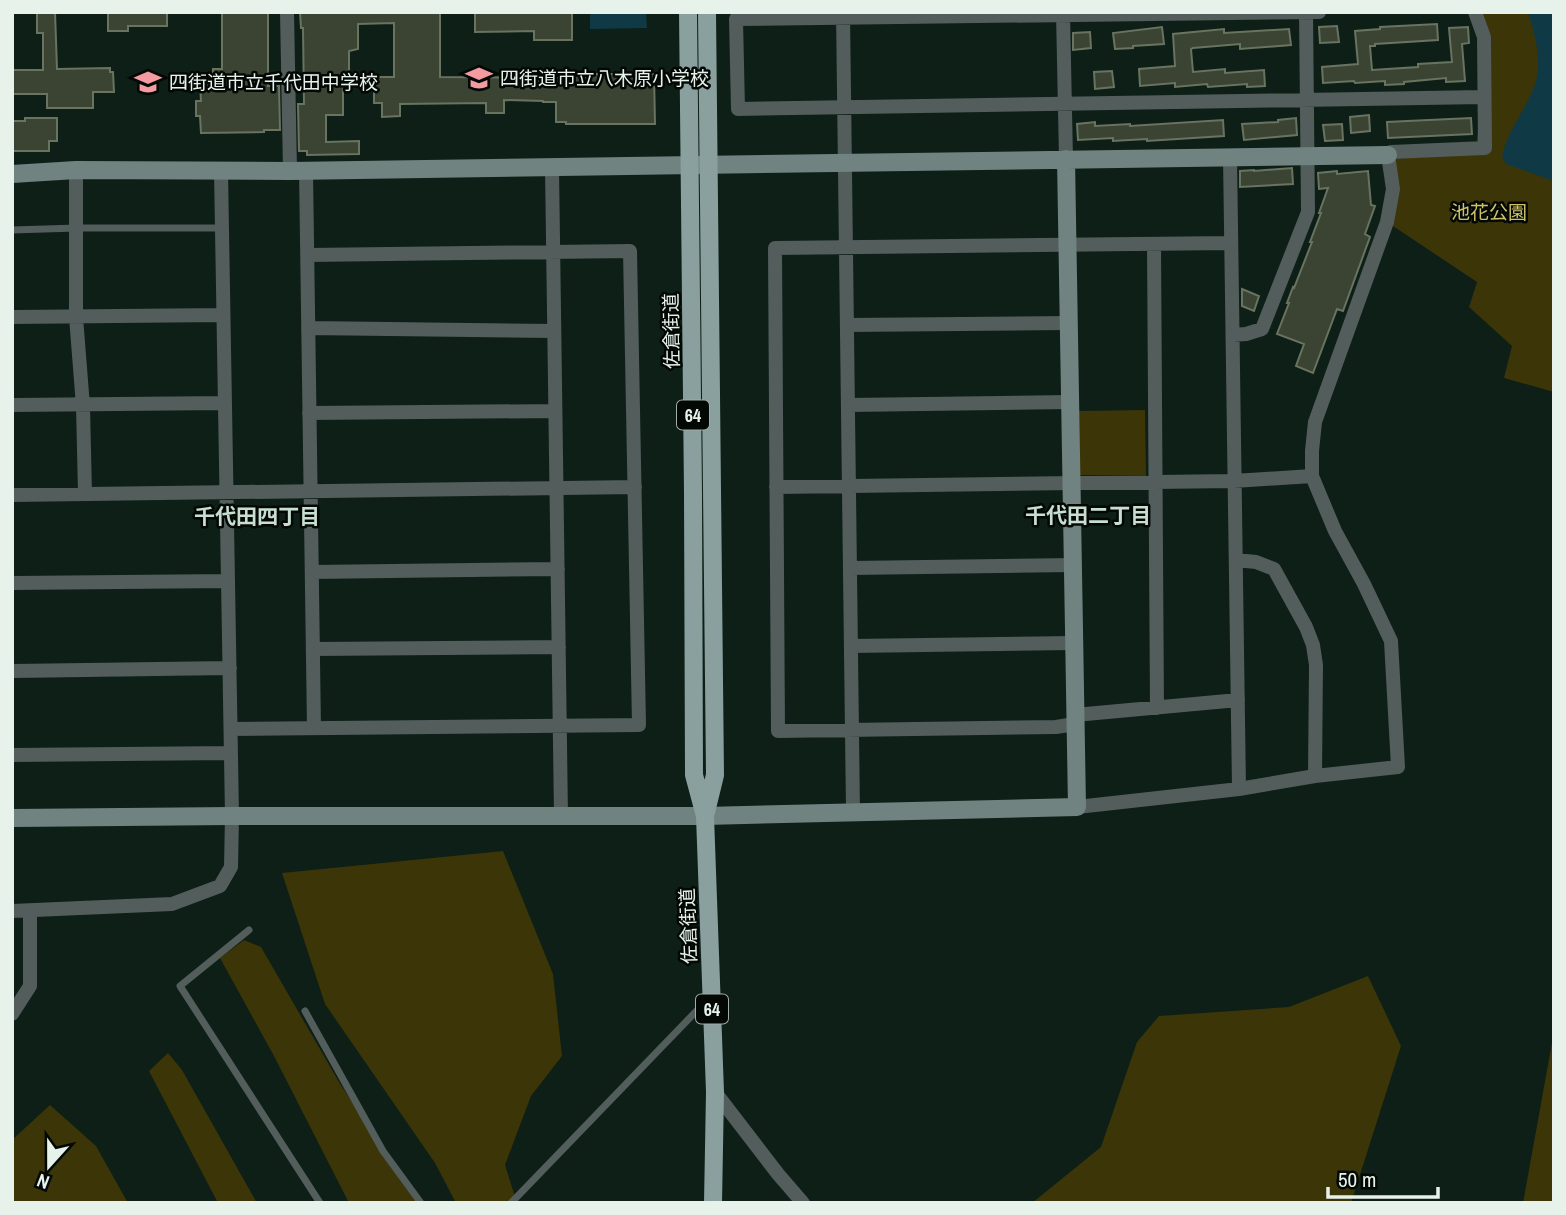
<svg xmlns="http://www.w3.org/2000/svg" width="1566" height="1215" font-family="'Archivo Narrow','Noto Sans JP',sans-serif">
<rect width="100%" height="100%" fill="#0d1f16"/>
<path fill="#3b3508" d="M1475 12H1554V392L1504 378 1512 346 1469 307 1477 282 1387 222 1391 152 1475 149 1484 97Z
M1145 410 1146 476 1080 475 1079 411Z
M503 851 553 974 562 1056 531 1096 505 1165 517 1203H456L435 1163 325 1004 282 873Z
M244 940 261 947 339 1082 417 1203H349L274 1056 220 958Z
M1368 976 1401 1046 1351 1203H1032L1101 1147 1137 1042 1159 1016 1289 1007Z
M1554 1027V1203H1523L1553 1037Z
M168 1053 182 1070 257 1203H218L149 1071Z
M50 1105 96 1146 128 1203H12V1140Z"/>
<path fill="#0f3a45" d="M590 12H646L647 28 590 29Z
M1528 12H1554V181L1506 164 1502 156C1508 131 1522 115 1532 92 1544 66 1536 38 1528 12Z"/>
<path fill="#3b4433" stroke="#687360" stroke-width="2" d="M37 12H55L57 69 110 68V72H113L114 92H93V108H47V94H12V70H43V33H37Z
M108 12H167V26H128V31H108Z
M222 12H268V86H279L280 130H264V132L201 133 200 116H196V101H201L200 83H213V69H222Z
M300 12H440V77L566 78V74H654L655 124H566V122H556V102H543V101L504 100V113H486V103L400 104V116L382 117V103H374V77H394V23L358 24V49L349 51V76H343V115H326V142L359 141V154L307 155V151H299L298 104H304L303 28H301Z
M475 12H572V40H534V31L475 32Z
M1437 24 1438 40 1375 44V46H1370L1372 70 1418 67V64L1452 62 1449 28 1468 27 1469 43 1462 44 1465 81 1446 82V78L1404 82V84L1385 85V81L1355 83 1354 81 1323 83 1322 67 1358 64 1355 31 1380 29V27Z
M1337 26 1339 42 1320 43 1319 27Z
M1162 27 1164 44 1133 46V48L1115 49 1113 33Z
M1224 29V33L1289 29 1291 45 1240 49V44L1193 48 1191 49 1193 72 1225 69V73L1264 70 1265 86 1247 87V84L1208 87 1207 84 1175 87V83L1140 86 1139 69 1175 66 1173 34Z
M1090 32 1091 48 1073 50V33Z
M1112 71 1114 87 1095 89 1094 72Z
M1369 115 1370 131 1351 133 1350 117Z
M25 118H57V141H49V151H12V121H25Z
M1296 118 1297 135 1244 140 1242 124 1278 122V120Z
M1471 118 1472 134 1388 138 1387 122Z
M1223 120 1224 136 1147 141V139L1113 141V138L1078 140 1077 124 1095 122V126L1130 124V126Z
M1342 124 1343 140 1325 141 1323 125Z
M1292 168 1293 184 1240 187V171L1254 170V171Z
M1337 171V174L1368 171 1371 205 1375 206 1365 234 1370 237 1343 311 1337 309 1313 373 1296 366 1304 344 1277 334 1289 303H1287L1293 287 1294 288 1312 242H1310L1321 213H1319L1328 188 1319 189 1318 173Z
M1242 289 1259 296 1254 311 1242 306Z"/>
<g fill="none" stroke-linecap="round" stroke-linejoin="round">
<path stroke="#525d5c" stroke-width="7" d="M12 230 77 228H222
M249 930 180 986 320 1203
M305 1011 383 1151 421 1203
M511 1203 709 998"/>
<path stroke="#525d5c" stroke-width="14" d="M287 12 290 171
M843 12 853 812
M1063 12 1066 159
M1319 12 736 19 738 109 1484 97
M1230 157 1239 789
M552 167 561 816
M76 170V317L83 406 85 494
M306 171 314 728
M1154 244 1157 708
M12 317 223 315
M847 325 1068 323
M308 328 554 331
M1233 335 1246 334 1262 329 1308 212 1306 12
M12 405 225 403
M848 405 1070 402
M309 413 555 411
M776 487 1234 481 1312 476
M12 495 635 487
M1236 560 1256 562 1274 569 1306 627 1313 645 1316 665 1315 776
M850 568 1073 565
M312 572 558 569
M12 583 228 581
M851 646 1074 643
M313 649 559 647
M12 671 230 668
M1075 715 1238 700
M1075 724 1056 727 778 731 775 248 1231 243
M231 729 639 725 630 251 307 255
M12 755 231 753
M1077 807 1239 789 1315 776 1398 767 1391 641 1364 584 1335 531 1312 476V451L1315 422 1387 222 1393 189 1388 155 1391 152 1485 148 1484 37 1475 12
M12 911 172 904 220 886 231 867 232 816 221 171
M12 1014 30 986V911
M715 1092 778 1174 803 1203"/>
<path stroke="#718381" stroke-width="18" d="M12 174 76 170 290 171 1388 155
M12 818 232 816H705L1077 807 1066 159"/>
<path stroke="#89a09e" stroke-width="18" d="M688 12 693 493 694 775 705 816 715 1092 713 1203
M706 812 715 775 707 12"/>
</g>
<defs>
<g id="school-bare" transform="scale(2.1)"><path d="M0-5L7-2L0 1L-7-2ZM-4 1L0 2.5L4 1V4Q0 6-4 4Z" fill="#f49aa1" stroke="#030805" stroke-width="2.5" paint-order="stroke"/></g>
</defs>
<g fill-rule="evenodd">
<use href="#school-bare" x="479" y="78"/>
<use href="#school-bare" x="148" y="82"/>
</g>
<g text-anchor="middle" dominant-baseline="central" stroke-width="5" stroke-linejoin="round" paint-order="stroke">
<g fill="#030805" stroke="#a3aca6" stroke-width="2">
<rect x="677" y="400.5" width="32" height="29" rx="5"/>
<rect x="696" y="994.5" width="32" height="29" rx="5"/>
</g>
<g font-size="18" font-weight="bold" fill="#e7f2eb">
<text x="693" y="415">64</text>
<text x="712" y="1009">64</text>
</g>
<g font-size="19" fill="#e7f2eb" stroke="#030805" text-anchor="start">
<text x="500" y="78">四街道市立八木原小学校</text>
<text x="169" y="82">四街道市立千代田中学校</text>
</g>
<g font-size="19" fill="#cec268" stroke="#030805">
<text x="1489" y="212">池花公園</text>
</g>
<g font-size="19" fill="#e7f2eb" stroke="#030805">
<text transform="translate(671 331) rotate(-91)">佐倉街道</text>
<text transform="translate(688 926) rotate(-92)">佐倉街道</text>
</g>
<g font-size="21" font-weight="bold" fill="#c7ded1" stroke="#030805">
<text x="1088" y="515">千代田二丁目</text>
<text x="257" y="516">千代田四丁目</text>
</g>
</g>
<rect width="1566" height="1215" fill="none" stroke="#e7f2eb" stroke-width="28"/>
<g transform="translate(49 1166) rotate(201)" stroke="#030805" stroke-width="5" paint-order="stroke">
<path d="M0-5L12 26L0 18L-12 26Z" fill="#e7f2eb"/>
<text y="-10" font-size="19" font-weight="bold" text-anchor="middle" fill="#e7f2eb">N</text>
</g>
<path d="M1328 1187v10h110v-10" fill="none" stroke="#e7f2eb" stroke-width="3.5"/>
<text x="1338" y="1187" font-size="21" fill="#e7f2eb" stroke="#030805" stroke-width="5" paint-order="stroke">50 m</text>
</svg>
